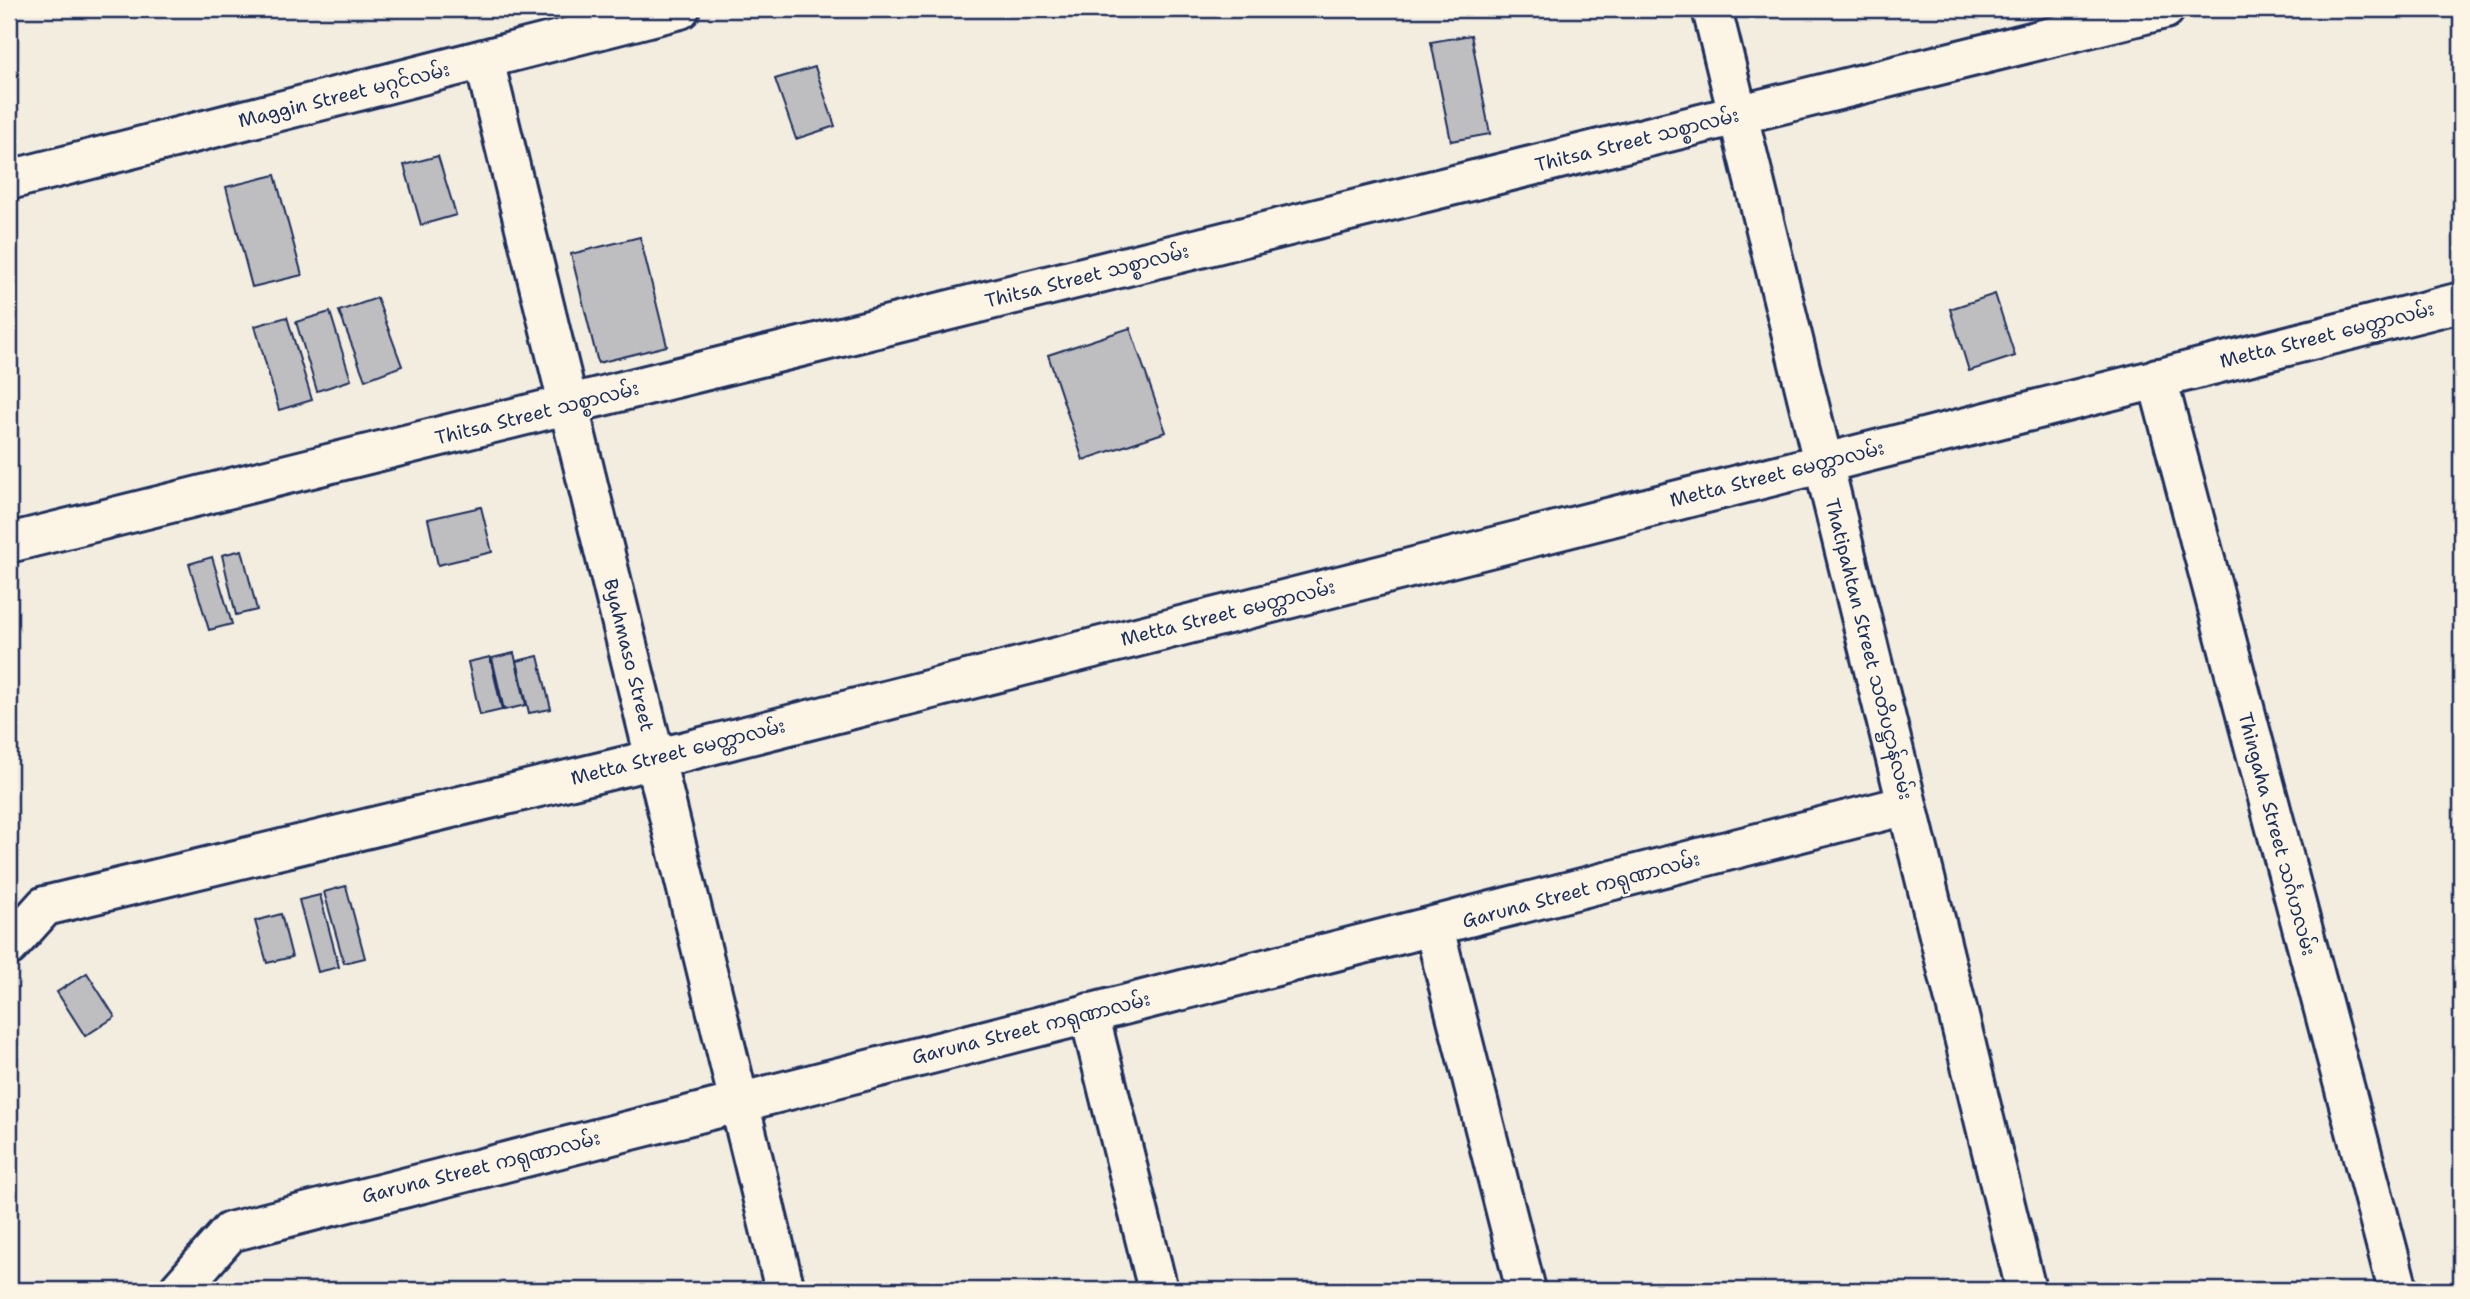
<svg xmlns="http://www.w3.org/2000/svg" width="2470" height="1299" font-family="'Shantell Sans','Noto Sans Myanmar',sans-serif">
<rect width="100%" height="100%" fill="#f3ede0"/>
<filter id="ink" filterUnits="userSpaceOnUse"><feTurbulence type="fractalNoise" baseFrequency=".0143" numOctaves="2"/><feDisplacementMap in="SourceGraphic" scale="14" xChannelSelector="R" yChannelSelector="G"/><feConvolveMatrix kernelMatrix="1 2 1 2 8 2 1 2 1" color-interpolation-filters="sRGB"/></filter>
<g filter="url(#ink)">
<path fill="#bebec0" stroke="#1b2f5e" stroke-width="2" d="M1471 35 1490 134 1451 141 1431 42Z
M815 67 835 126 796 139 775 79Z
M438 156 456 215 421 225 404 165Z
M275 175 302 275 252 287 226 187Z
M640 237 667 346 598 363 571 254Z
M1995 294 2015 356 1969 371 1950 309Z
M377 298 402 366 365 380 339 311Z
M330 312 351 380 317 391 296 322Z
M287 317 312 400 279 410 255 326Z
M1130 328 1166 432 1083 460 1048 355Z
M481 507 492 552 438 565 428 519Z
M242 550 257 610 236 615 222 555Z
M212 557 232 624 209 630 189 564Z
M514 653 526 705 504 710 492 658Z
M538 656 551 709 529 713 517 661Z
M490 657 502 710 480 715 468 662Z
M346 886 365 958 344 963 324 892Z
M320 895 339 967 318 972 299 900Z
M281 914 292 957 267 963 255 921Z
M87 973 115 1017 85 1036 57 992Z"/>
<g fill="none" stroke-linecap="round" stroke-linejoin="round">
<g stroke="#1b2f5e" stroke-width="44">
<path id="minor" d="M1712 9 2026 1290
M484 60 785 1290
M9 180 680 9
M2157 378 2398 1290
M9 543 2165 9
M1434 928 1526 1290
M9 946 45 906 655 759 2461 302
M1089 1013 1158 1290
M179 1290 230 1232C788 1088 1349 950 1907 805"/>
</g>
<use href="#minor" stroke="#fcf5e5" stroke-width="38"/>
</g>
</g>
<g text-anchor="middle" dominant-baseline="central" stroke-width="5" stroke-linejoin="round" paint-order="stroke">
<g font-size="19" fill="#1b2f5e" stroke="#fcf5e5">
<text transform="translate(344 95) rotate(-14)">Maggin Street မဂ္ဂင်လမ်း</text>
<text transform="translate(1637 140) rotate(-14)">Thitsa Street သစ္စာလမ်း</text>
<text transform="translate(1087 276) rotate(-14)">Thitsa Street သစ္စာလမ်း</text>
<text transform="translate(2327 335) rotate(-14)">Metta Street မေတ္တာလမ်း</text>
<text transform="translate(537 413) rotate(-14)">Thitsa Street သစ္စာလမ်း</text>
<text transform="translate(1777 474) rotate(-14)">Metta Street မေတ္တာလမ်း</text>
<text transform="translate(1228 613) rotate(-14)">Metta Street မေတ္တာလမ်း</text>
<text transform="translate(1869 649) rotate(76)">Thatipahtan Street သတိပဋ္ဌာန်လမ်း</text>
<text transform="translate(629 655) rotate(76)">Byahmaso Street</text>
<text transform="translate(678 752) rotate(-14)">Metta Street မေတ္တာလမ်း</text>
<text transform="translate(2277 834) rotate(75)">Thingaha Street သင်္ဂဟလမ်း</text>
<text transform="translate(1581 890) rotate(-15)">Garuna Street ကရုဏာလမ်း</text>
<text transform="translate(1031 1028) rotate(-14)">Garuna Street ကရုဏာလမ်း</text>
<text transform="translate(481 1167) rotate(-14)">Garuna Street ကရုဏာလမ်း</text>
</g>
</g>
<rect width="2470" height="1299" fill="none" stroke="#fcf5e5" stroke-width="35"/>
<rect x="18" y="18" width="2435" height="1264" fill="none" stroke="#1b2f5e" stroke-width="2.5" filter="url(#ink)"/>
</svg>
